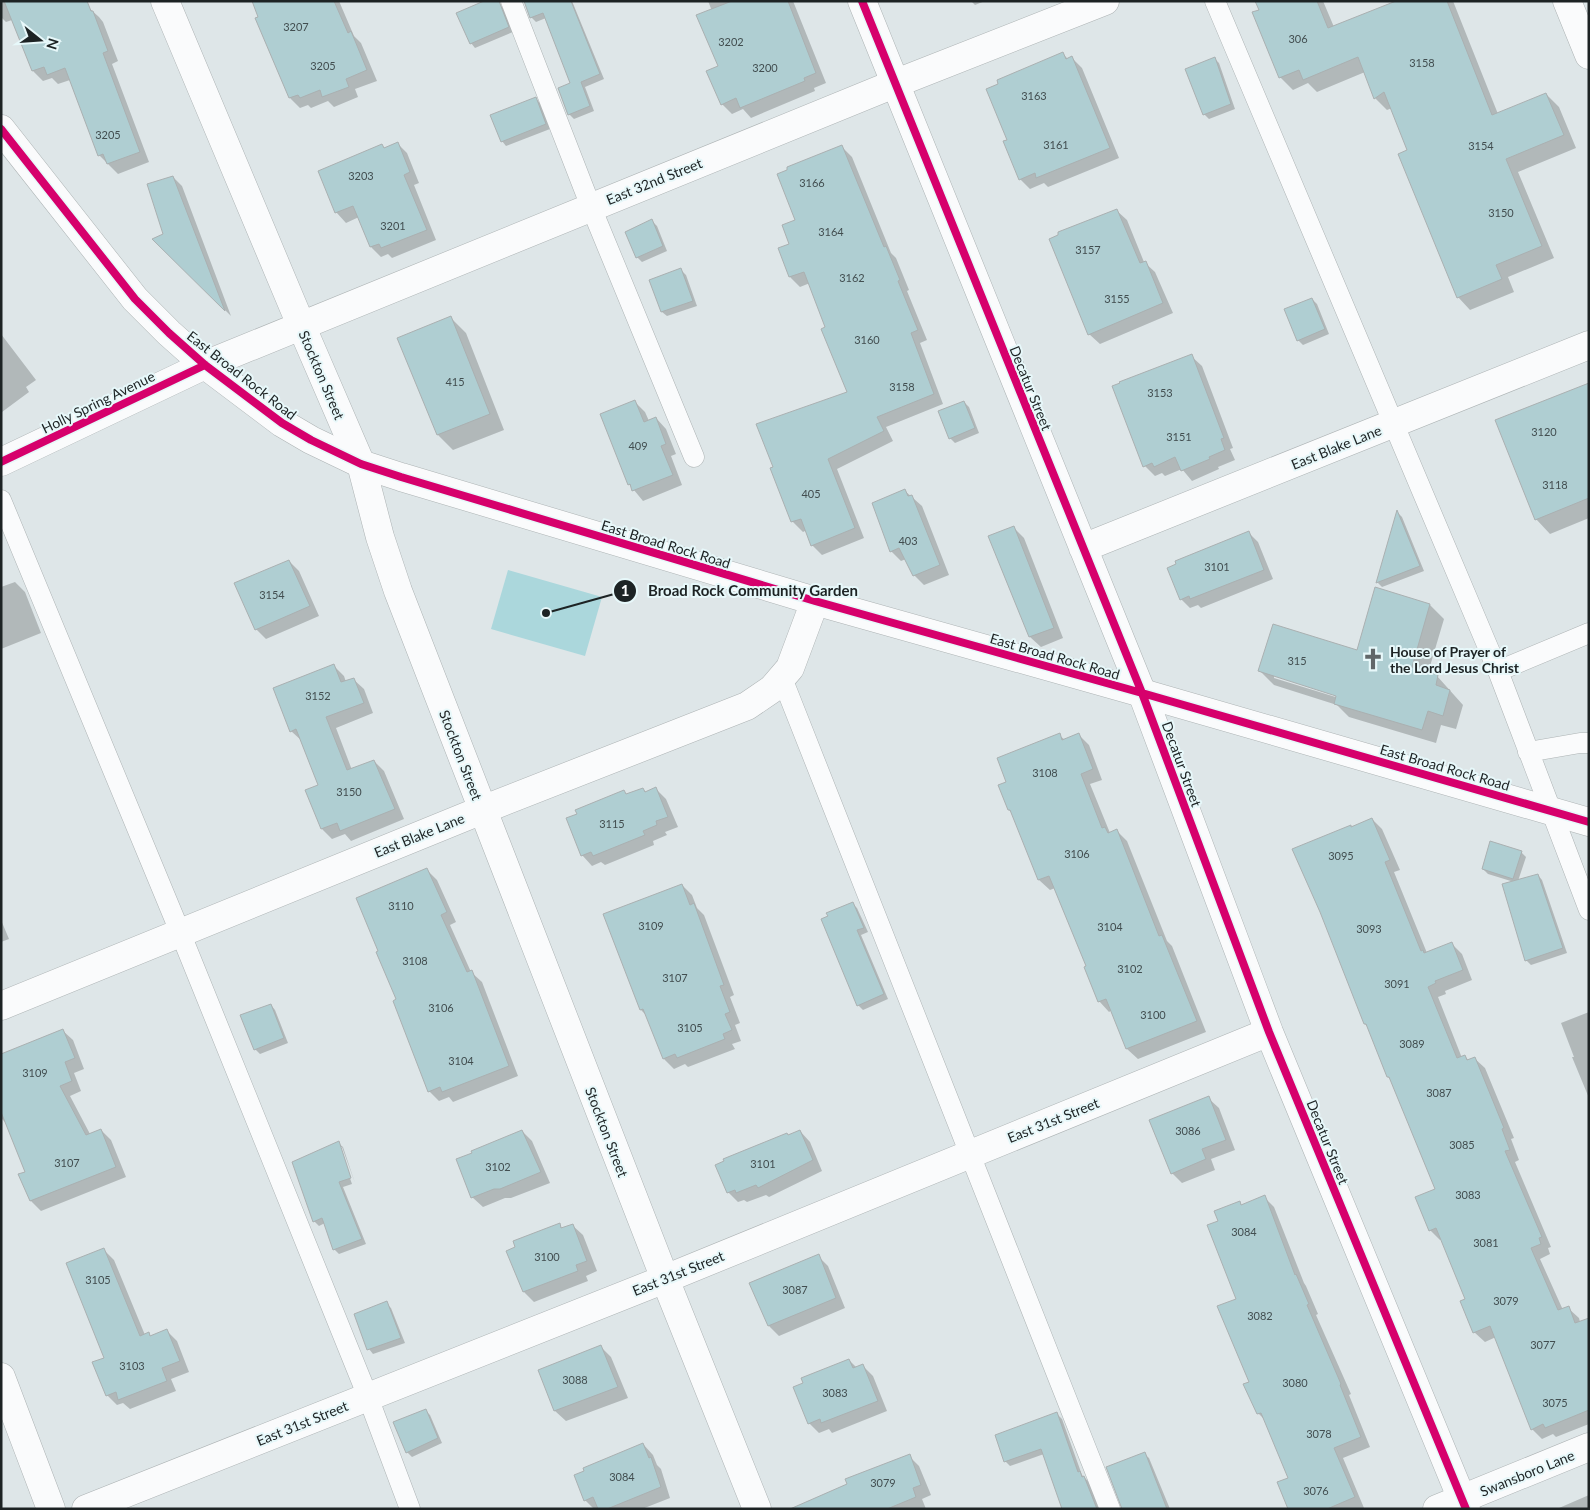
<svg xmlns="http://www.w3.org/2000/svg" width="1590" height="1510" font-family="Lato,sans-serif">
<rect width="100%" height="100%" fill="#dee6e8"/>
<path fill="#abd7dc" d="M508 570 602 597 585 656 491 629Z"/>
<path fill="#0003" fill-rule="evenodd" d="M1 1H81L99 17 103 22 118 61 112 64 149 162 118 174 99 155 70 80 58 84 52 78 43 81 33 71 12 20 6 22 1 17Z
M253 1H339L354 36 361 43 377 81 355 89 358 97 334 107 328 101 311 108 308 105 300 108 290 98Z
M525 1H572L604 79 585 87 594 111 574 119 569 114 572 84 546 18 536 22 532 18Z
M708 1H793L826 83 814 88 815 91 751 118 743 109 732 114 722 104 719 67 712 11Z
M971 1H985L975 5Z
M1256 1H1323L1334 27 1399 1H1453L1498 114 1546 94 1559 107 1576 148 1518 172 1554 258 1508 277 1514 292 1470 310 1458 297 1408 151 1392 108 1387 110 1375 98 1365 72 1317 92 1308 83 1293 90 1280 77Z
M499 4 504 9 513 32 475 48 471 43Z
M1063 54 1068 59 1072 58 1082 68 1119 158 1048 187 1044 183 1030 189 1020 179 1009 140Z
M1214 58 1219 63 1235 109 1209 119 1204 114Z
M535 98 540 103 550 129 506 146 502 141Z
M397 143 407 153 419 183 414 185 436 240 392 258 388 254 381 257 371 247 359 217 346 223 336 212 382 146 385 149Z
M842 147 852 157 891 253 896 258 909 290 907 291 927 340 920 343 943 404 886 427 893 441 837 469 864 538 822 555 812 545 807 530 803 532 793 522 772 469 849 392 810 283 800 287 790 277 780 249 790 245 796 221Z
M173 177 182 186 231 316 154 239 165 235Z
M1116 210 1127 220 1144 262 1155 272 1173 313 1100 344 1089 334Z
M652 221 657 226 667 251 642 262 637 257Z
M681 270 686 275 697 306 667 316 662 312Z
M1312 299 1317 304 1329 334 1303 345 1298 340Z
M451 318 466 333 504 430 453 450 438 435Z
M1 334 36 380 26 387 29 392 2 412Z
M1191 356 1202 366 1233 448 1230 449 1235 460 1218 467 1219 469 1192 481 1182 469 1165 476 1162 473 1155 476 1145 466Z
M1589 384V518L1550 534 1536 519Z
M635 402 645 412 649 421 656 418 666 429 676 454 671 456 682 485 643 501 629 484Z
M964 402 969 407 979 433 955 443 950 438Z
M905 491 922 506 949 575 924 585 914 575 906 559 901 561 891 551Z
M1398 513 1402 517 1424 571 1382 587 1378 583Z
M1014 528 1024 538 1063 638 1041 647 1030 637 990 537Z
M1249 533 1258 542 1273 579 1201 608 1198 605 1190 608 1181 599Z
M289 561 299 571 319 616 266 639 256 629Z
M15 582 25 592 41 633 1 649V587Z
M1430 605 1444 619 1428 673 1437 676 1463 705 1456 729 1441 725 1436 743 1349 717 1337 705 1274 685 1260 671 1358 652ZM1274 675 1342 697V699L1274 678Z
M334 666 344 676 346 682 353 679 364 689 373 713 336 728 352 770 374 761 384 771 404 819 351 841 345 834 332 839 322 829 307 791 320 786 302 741 291 731Z
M1059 735 1065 740 1079 735 1089 745 1102 780 1090 784 1110 833 1117 831 1127 841 1167 941 1172 946 1206 1032 1138 1059 1127 1049 1112 1010 1109 1012 1099 1001 1087 967 1055 888 1050 890 1039 880 1012 813 1009 810 1008 783Z
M643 789 646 792 656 789 666 799 678 827 665 832 667 835 653 841 654 845 605 865 601 862 592 866 582 855 624 792 627 795Z
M1372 819 1382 829 1400 870 1394 872 1427 953 1452 944 1462 954 1472 980 1445 991 1446 994 1438 997 1462 1058 1465 1056 1469 1061 1474 1058 1485 1068 1514 1138 1511 1139 1519 1160 1515 1162 1551 1247 1548 1248 1550 1254 1540 1259 1563 1310 1568 1308 1579 1318 1580 1322 1589 1323V1424L1556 1437 1553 1434 1542 1439 1532 1429 1496 1337 1485 1342 1474 1332 1466 1299 1442 1239 1440 1240 1430 1230 1436 1189 1392 1081 1388 1077 1368 1027 1365 1024 1351 826 1352 828Z
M1521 852 1526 857 1518 881 1538 875 1542 880 1567 953 1531 965 1526 960 1514 882 1488 874 1483 869Z
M427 870 437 880 456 922 450 925 471 972 482 982 518 1076 453 1102 449 1097 439 1101 429 1091 398 1000Z
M682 885 692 895 697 908 704 915 734 995 730 997 740 1023 735 1025 741 1041 732 1044 735 1049 688 1067 685 1064 674 1069 664 1059 647 1016 641 1010Z
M852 903 857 908 868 932 861 935 888 999 863 1010 858 1005Z
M1 920 9 939 1 942Z
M271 1005 275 1010 288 1043 260 1054 255 1049Z
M1589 1012V1098L1572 1057H1574L1561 1023Z
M62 1030 73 1040 84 1069 74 1073 81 1091 70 1096 90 1134 101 1130 111 1140 126 1177 41 1211 31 1201 26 1173 6 1122H5L1 1118V1055Z
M1208 1098 1219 1108 1235 1150 1211 1159 1215 1170 1182 1183 1172 1173Z
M522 1131 532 1141 550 1183 511 1198H505L483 1207 472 1197 474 1154Z
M800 1131 810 1142 822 1171 769 1197 766 1195 747 1202 744 1200 738 1202 728 1192 788 1136Z
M338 1143 343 1147 355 1183 342 1147H339L352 1184 343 1187 366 1244 339 1254 334 1249 325 1223 319 1226 314 1221Z
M1264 1197 1274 1207 1304 1283 1306 1286 1318 1314 1316 1315 1351 1394 1349 1395 1370 1447 1343 1458 1364 1508 1362 1509H1289V1478L1265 1420 1258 1413 1250 1382 1238 1299 1219 1222 1239 1203 1242 1206Z
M559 1225 563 1229 572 1225 583 1235 597 1271 586 1276 588 1281 534 1302 524 1292 508 1251Z
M104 1250 114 1260 145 1335 148 1334 151 1337 167 1331 177 1341 189 1372 171 1379 176 1391 130 1409 123 1403 117 1405 107 1395Z
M818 1256 828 1266 845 1308 779 1336 769 1326Z
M386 1303 391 1308 405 1343 373 1354 369 1349Z
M601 1347 611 1357 628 1398 566 1421 555 1411 540 1371Z
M849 1360 857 1368 863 1366 873 1376 887 1411 832 1433 829 1429 819 1433 809 1423Z
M425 1410 430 1415 442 1443 412 1457 407 1452Z
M1057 1414 1062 1419 1082 1475 1089 1482 1099 1509H1064L1044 1454 1010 1466 1006 1462 997 1436Z
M643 1444 653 1455 657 1465 661 1469 670 1498 642 1509H594L585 1500Z
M1144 1454 1149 1458 1170 1509H1123Z
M909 1456 919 1466 931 1495 922 1499 926 1509H844Z
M1589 1495V1509H1559V1508Z"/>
<path fill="#afced2" stroke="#aab0b1" d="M4 1H87L91 11H93L108 51 103 53 140 152 107 164 103 154 98 156 65 68 47 75 44 67 32 71Z
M252 1H334L348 33 351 31 367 70 346 79 349 87 322 97 320 90 300 98 298 95 289 98 255 18 258 17Z
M484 1H499L509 27 470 44 456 13Z
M524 1H571L600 74 581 82 590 106 568 115 558 88 570 83 543 13 530 18Z
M732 1H788L816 73 804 78 805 81 740 108 736 98 721 105 706 71 718 66 696 15Z
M1255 1H1317L1328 28 1396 1H1447L1492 115 1546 93 1564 135 1506 159 1542 246 1496 265 1502 279 1457 298 1398 154 1407 150 1384 92 1374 99 1358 57 1303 80 1299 70 1279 78 1252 12 1259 10Z
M1063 52 1066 59 1072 56 1110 148 1036 178 1035 173 1019 180 1003 141 1007 140 986 89 998 84 997 80Z
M1215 57 1231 104 1203 115 1185 69Z
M536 97 546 124 501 142 490 115Z
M398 142 410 172 404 175 427 230 381 248 379 244 370 247 353 206 335 213 318 171 382 144 384 148Z
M842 145 884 247 886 246 900 280 898 281 918 330 911 333 934 394 877 417 884 431 828 459 855 528 811 546 801 519 791 522 770 468 773 467 756 424 847 392 821 329 825 327 804 272 789 277 778 248 789 244 782 225 795 220 777 174 787 170V167Z
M173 176 225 311 152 239 163 234 147 184Z
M1117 209 1140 263 1146 261 1163 303 1088 335 1049 239 1058 235V232Z
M652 219 663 246 636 258 625 232Z
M681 268 693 301 661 312 649 280Z
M1312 298 1325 329 1297 341 1284 309Z
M451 316 490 414 437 435 397 338Z
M1192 354 1224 438 1221 439 1225 450 1209 457 1210 459 1181 471 1175 457 1154 467 1152 463 1143 467 1112 386 1120 383 1119 382Z
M1589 383V498L1535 520 1495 420Z
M635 400 644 422 656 417 666 444 661 446 673 475 632 491 630 484 628 485 600 414Z
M964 401 975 428 949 439 938 411Z
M905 489 908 496 912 495 940 565 913 576 899 548 890 552 872 503Z
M1397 510 1420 566 1376 583Z
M1014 526 1054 628 1029 637 988 536Z
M1249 531 1264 570 1190 599 1189 596 1180 600 1167 568 1176 564 1175 561Z
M289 560 310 606 255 630 234 583Z
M1375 587 1430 604 1412 667 1438 675 1436 685 1450 690 1443 716 1428 711 1422 730 1334 704 1336 696 1258 671 1273 624 1357 650Z
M334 664 341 682 354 678 364 703 326 717 347 770 374 760 395 809 340 831 337 823 321 829 305 790 318 785 296 729 290 732 273 688Z
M1060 733 1062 740 1079 733 1093 769 1081 774 1102 828 1105 827 1108 833 1117 829 1159 936 1162 935 1197 1021 1126 1049 1106 999 1098 1002 1084 967 1086 966 1049 876 1038 880 1010 810H1008L998 785 1006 782 997 758Z
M656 787 668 817 656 821 657 825 643 831 645 835 593 856 591 852 581 856 566 818 577 814 575 810 624 790 626 794 643 788 645 792Z
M1372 818 1390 860 1385 862 1421 951 1423 950 1424 953 1452 942 1463 970 1435 981 1436 983 1428 987 1457 1058 1465 1055 1467 1060 1475 1057 1504 1128 1502 1129 1510 1150 1505 1151 1542 1237 1539 1238 1541 1244 1531 1248 1558 1310 1569 1306 1575 1323 1589 1318V1410L1545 1428 1543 1424 1531 1430 1490 1326 1473 1333 1460 1301 1465 1299 1436 1228 1429 1231 1415 1197 1435 1189 1389 1077H1387L1366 1024H1364L1320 912 1292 849 1351 825V827Z
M1490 841 1522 851 1513 879 1482 869Z
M427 868 447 912 441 915 467 972 472 970 509 1066 442 1092 440 1087 428 1092 393 1001 396 999 376 952 378 951 356 898Z
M1538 874 1563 948 1525 961 1502 884Z
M682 884 690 905 694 903 724 985 720 986 730 1012 725 1014 732 1030 723 1034 725 1039 677 1058 675 1054 663 1059 643 1009 640 1010 603 914Z
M853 902 864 928 857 930 884 994 857 1006 821 919 828 916 826 913Z
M271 1004 284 1038 254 1050 240 1015Z
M63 1029 75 1058 65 1062 72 1081 60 1086 86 1135 101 1129 116 1167 30 1201 18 1174 25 1172 1 1112V1054Z
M1209 1096 1226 1140 1202 1149 1206 1159 1171 1174 1149 1120Z
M522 1130 541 1172 500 1189H494L471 1198 456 1159 472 1153 471 1151Z
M800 1130 813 1160 758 1188 756 1185 736 1193 735 1190 727 1193 715 1165 724 1161 723 1159 787 1133 788 1135Z
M339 1141 351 1178 339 1182 362 1239 333 1250 322 1218 313 1222 292 1162Z
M1265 1195 1295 1275 1296 1274 1309 1304 1307 1305 1341 1384 1340 1385 1361 1437 1334 1448 1355 1497 1327 1509H1288L1277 1482 1288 1478 1261 1413 1257 1414 1243 1384 1249 1382 1217 1306 1236 1299 1207 1225 1218 1221 1214 1211 1240 1201 1241 1205Z
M560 1223 561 1228 573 1224 587 1261 576 1265 578 1271 523 1292 506 1251 515 1247 513 1241Z
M104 1248 140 1336 149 1332 150 1336 167 1329 180 1361 162 1368 167 1381 118 1400 116 1392 106 1396 92 1362 104 1358 66 1263Z
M819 1254 836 1298 768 1326 749 1283Z
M387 1301 401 1338 367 1350 354 1314Z
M601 1345 618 1387 554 1411 538 1370Z
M849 1359 853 1368 863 1364 878 1401 821 1423 820 1419 808 1424 793 1387 803 1383 801 1378Z
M426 1409 438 1438 406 1453 393 1422Z
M1057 1412 1078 1472 1080 1471 1082 1477 1084 1476 1097 1509H1062L1041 1449 1004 1462 995 1435Z
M643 1443 649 1458 651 1457 661 1487 607 1509H598L593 1497 584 1501 574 1475 584 1471 583 1468Z
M1145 1452 1167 1509H1122L1106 1467Z
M910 1454 921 1485 913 1488 916 1497 887 1509H790L847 1484 845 1479Z"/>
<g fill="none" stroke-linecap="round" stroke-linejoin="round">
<g stroke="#adb3b4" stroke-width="21">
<path id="lane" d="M511 1 591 207 694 457
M1215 1 1498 671 1589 910
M1 500 180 932 368 1397 410 1509
M1498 671 1589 633
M782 678 1110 1509
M1528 752 1580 743H1589"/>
</g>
<g stroke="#adb3b4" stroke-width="29">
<path id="street" d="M165 1 301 325 361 464 380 537 398 591 665 1279 757 1509
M862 1 1142 693 1269 1032 1466 1509
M205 365 894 84 1105 1
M1083 548 1589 345
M1 1006 482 810 747 706 772 689 790 668 815 601
M1 1377 51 1509
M86 1509 665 1279 1269 1032
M1437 1509 1589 1447"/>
</g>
<g stroke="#adb3b4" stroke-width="29">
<path id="secondary" d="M1 129 135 299 169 333 205 365 282 423 311 440 361 464 401 477 815 601 1142 693 1589 822
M1 462 205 365"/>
</g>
<g stroke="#adb3b4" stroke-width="29">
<path id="primary" d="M1567 1 1589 55"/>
</g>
<use href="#lane" stroke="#fafbfc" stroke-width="20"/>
<use href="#street" stroke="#fafbfc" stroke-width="28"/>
<use href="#secondary" stroke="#fafbfc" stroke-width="28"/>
<use href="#primary" stroke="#fafbfc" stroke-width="28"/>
<g stroke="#e7f8fa" stroke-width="11">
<path id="cycleway" d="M862 1 1142 693 1269 1032 1466 1509
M1 129 135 299 169 333 205 365 282 423 311 440 361 464 401 477 815 601 1142 693 1589 822
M1 462 205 365"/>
</g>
<use href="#cycleway" stroke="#d6006c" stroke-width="8"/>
</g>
<defs>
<g id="church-bare" transform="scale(1.725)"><path d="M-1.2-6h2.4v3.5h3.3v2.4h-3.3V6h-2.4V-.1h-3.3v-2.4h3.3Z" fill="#616769" stroke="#e7f8fa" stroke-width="2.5" paint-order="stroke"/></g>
</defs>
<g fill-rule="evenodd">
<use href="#church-bare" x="1373" y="659"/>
</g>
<g text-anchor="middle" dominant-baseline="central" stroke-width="4" stroke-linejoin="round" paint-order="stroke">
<g font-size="11" fill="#424e50">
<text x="296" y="26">3207</text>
<text x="1298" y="38">306</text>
<text x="731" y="41">3202</text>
<text x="1422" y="62">3158</text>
<text x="323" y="65">3205</text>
<text x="765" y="67">3200</text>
<text x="1034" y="95">3163</text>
<text x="108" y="134">3205</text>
<text x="1056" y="144">3161</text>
<text x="1481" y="145">3154</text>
<text x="361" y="175">3203</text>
<text x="812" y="182">3166</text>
<text x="1501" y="212">3150</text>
<text x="393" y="225">3201</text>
<text x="831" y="231">3164</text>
<text x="1088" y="249">3157</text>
<text x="852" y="277">3162</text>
<text x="1117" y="298">3155</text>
<text x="867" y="339">3160</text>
<text x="455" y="381">415</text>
<text x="902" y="386">3158</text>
<text x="1160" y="392">3153</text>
<text x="1544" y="431">3120</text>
<text x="1179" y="436">3151</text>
<text x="638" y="445">409</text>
<text x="1555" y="484">3118</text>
<text x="811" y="493">405</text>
<text x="908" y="540">403</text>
<text x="1217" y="566">3101</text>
<text x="272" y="594">3154</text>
<text x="1297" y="660">315</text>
<text x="318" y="695">3152</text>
<text x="1045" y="772">3108</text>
<text x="349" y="791">3150</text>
<text x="612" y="823">3115</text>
<text x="1077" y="853">3106</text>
<text x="1341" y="855">3095</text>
<text x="401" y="905">3110</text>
<text x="651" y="925">3109</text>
<text x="1110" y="926">3104</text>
<text x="1369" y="928">3093</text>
<text x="415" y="960">3108</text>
<text x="1130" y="968">3102</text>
<text x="675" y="977">3107</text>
<text x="1397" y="983">3091</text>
<text x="441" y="1007">3106</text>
<text x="1153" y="1014">3100</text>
<text x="690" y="1027">3105</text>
<text x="1412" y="1043">3089</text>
<text x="461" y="1060">3104</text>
<text x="35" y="1072">3109</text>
<text x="1439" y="1092">3087</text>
<text x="1188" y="1130">3086</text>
<text x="1462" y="1144">3085</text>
<text x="67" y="1162">3107</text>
<text x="763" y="1163">3101</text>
<text x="498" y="1166">3102</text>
<text x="1468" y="1194">3083</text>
<text x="1244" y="1231">3084</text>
<text x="1486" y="1242">3081</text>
<text x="547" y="1256">3100</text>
<text x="98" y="1279">3105</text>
<text x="795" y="1289">3087</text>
<text x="1506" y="1300">3079</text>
<text x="1260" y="1315">3082</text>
<text x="1543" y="1344">3077</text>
<text x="132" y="1365">3103</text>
<text x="575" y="1379">3088</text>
<text x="1295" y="1382">3080</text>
<text x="835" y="1392">3083</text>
<text x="1555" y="1402">3075</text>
<text x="1319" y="1433">3078</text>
<text x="622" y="1476">3084</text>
<text x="883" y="1482">3079</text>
<text x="1316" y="1490">3076</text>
</g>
<g font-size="14" fill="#1d2324" stroke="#e7f8fa">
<text transform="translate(654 181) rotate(-22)">East 32nd Street</text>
<text transform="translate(242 375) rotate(38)">East Broad Rock Road</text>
<text transform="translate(322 375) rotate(67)">Stockton Street</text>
<text transform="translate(1031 388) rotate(68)">Decatur Street</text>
<text transform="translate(98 402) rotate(-26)">Holly Spring Avenue</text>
<text transform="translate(1336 447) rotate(-22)">East Blake Lane</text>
<text transform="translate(666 544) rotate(17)">East Broad Rock Road</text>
<text transform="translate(1055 656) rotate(16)">East Broad Rock Road</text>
<text transform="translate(461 755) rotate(69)">Stockton Street</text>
<text transform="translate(1182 764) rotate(70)">Decatur Street</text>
<text transform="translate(1445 767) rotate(16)">East Broad Rock Road</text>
<text transform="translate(419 835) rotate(-22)">East Blake Lane</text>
<text transform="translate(1053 1120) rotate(-22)">East 31st Street</text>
<text transform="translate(607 1132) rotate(69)">Stockton Street</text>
<text transform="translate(1328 1142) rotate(68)">Decatur Street</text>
<text transform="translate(678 1273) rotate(-22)">East 31st Street</text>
<text transform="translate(302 1423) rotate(-22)">East 31st Street</text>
<text transform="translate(1527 1473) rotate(-22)">Swansboro Lane</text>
</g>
<g font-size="14" font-weight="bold" fill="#1d2324" stroke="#e7f8fa" text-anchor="start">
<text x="1390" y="651">House of Prayer of<tspan x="1390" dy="16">the Lord Jesus Christ</tspan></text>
</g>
</g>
<path fill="none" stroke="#1d2324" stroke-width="2" d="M546 613L625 591"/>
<g fill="#1d2324" stroke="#e7f8fa" stroke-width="2">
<circle cx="546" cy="613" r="5"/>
<circle cx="625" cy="591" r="12"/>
</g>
<g font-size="15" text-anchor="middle" font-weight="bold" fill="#fff">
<text x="625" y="596">1</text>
</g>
<g font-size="15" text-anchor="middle" font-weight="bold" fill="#1d2324" stroke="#e7f8fa" stroke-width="4" stroke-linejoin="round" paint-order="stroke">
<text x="753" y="596">Broad Rock Community Garden</text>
</g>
<rect width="1590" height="1510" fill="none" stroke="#1d2324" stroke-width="5"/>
<g transform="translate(40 40) rotate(107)" stroke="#e7f8fa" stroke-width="4" paint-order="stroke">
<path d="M0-4L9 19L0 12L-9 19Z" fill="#1d2324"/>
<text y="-8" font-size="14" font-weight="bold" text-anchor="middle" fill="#1d2324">N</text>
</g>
</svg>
